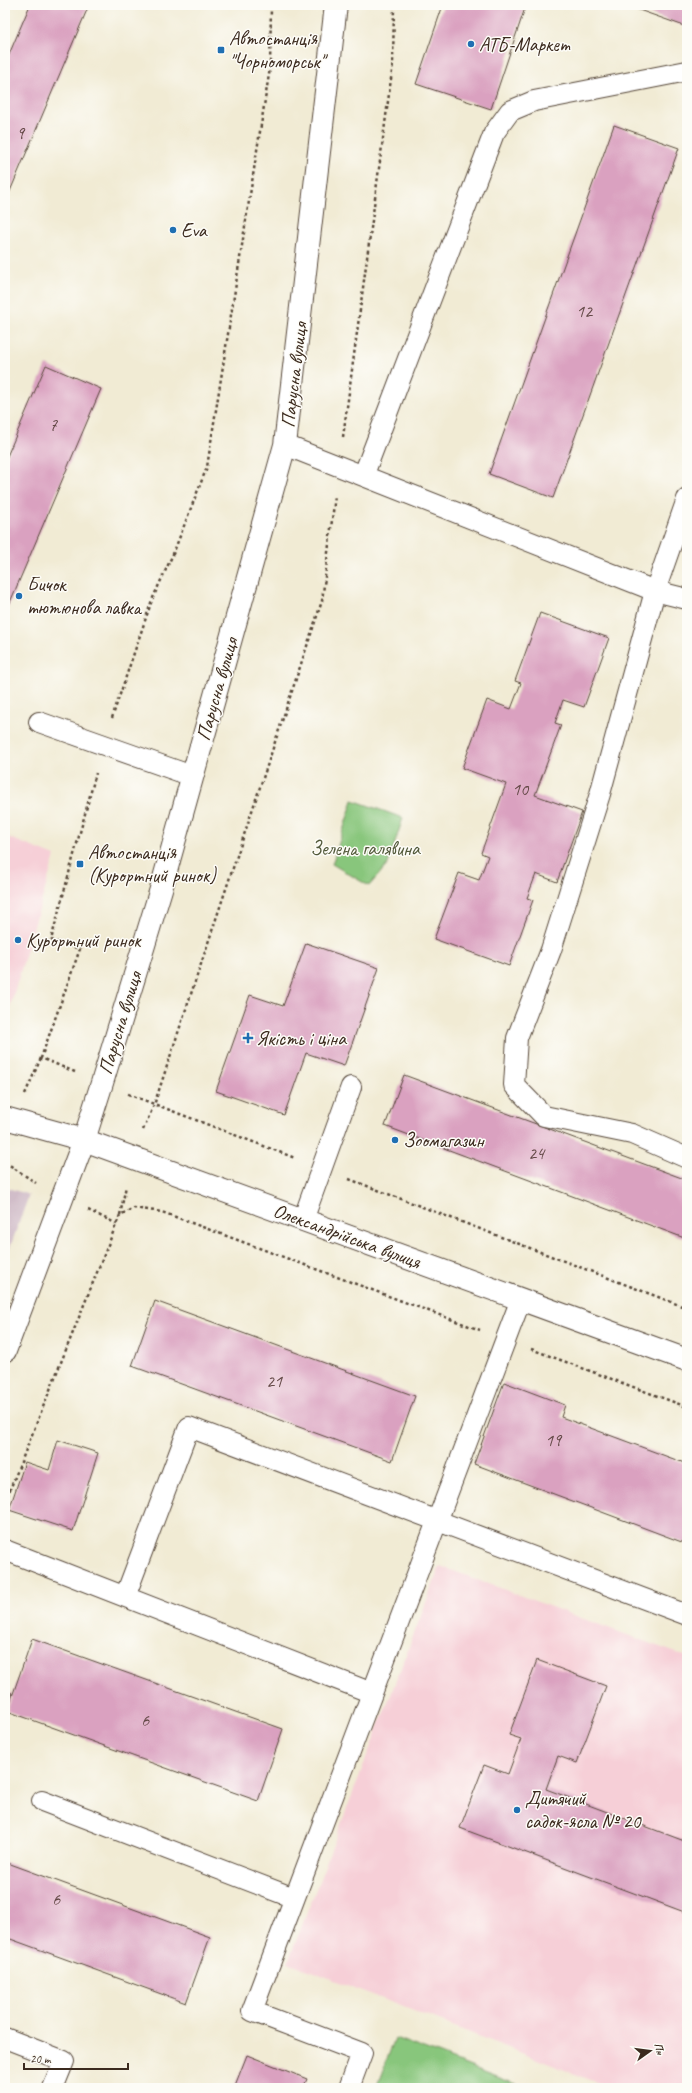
<svg xmlns="http://www.w3.org/2000/svg" width="692" height="2093" font-family="Caveat,sans-serif">
<rect width="100%" height="100%" fill="#fdfcf7"/>
<filter id="ink" filterUnits="userSpaceOnUse"><feTurbulence type="fractalNoise" baseFrequency=".025" numOctaves="2"/><feDisplacementMap in="SourceGraphic" scale="8" xChannelSelector="R" yChannelSelector="G"/><feConvolveMatrix kernelMatrix="1 2 1 2 8 2 1 2 1" color-interpolation-filters="sRGB"/></filter>
<filter id="wash" filterUnits="userSpaceOnUse"><feTurbulence type="fractalNoise" baseFrequency=".012" numOctaves="4" result="noise"/><feDisplacementMap in="SourceGraphic" scale="16" xChannelSelector="R" yChannelSelector="G"/><feGaussianBlur stdDeviation="0.9" result="paint"/><feColorMatrix in="noise" values="0 0 0 0 0 0 0 0 0 0 0 0 0 0 0 0 0 1.4 0 .05"/><feComposite in="paint" operator="in"/></filter>
<g filter="url(#wash)">
<rect width="100%" height="100%" fill="#f1ebd4"/>
<path fill="#f6cfd7" d="M5 836 55 856 5 1023Z
M440 1566 687 1657V2088H611L288 1962Z"/>
<path fill="#d1bdc9" d="M5 1187 29 1195 5 1261Z"/>
<path fill="#88c67c" stroke="#62784d" d="M353 800 403 818 388 864 369 886 332 864Z
M395 2038 526 2088H376Z"/>
<g id="blocks">
<path fill="#daa1c0" d="M30 5H89L5 203V64Z
M443 5H526L491 109 416 84Z
M625 5H687V27Z
M614 125 679 148 553 498 489 474Z
M46 365 101 389 5 614V461Z
M540 613 609 638 584 707 563 700 555 723 561 725 535 795 582 812 557 882 536 874 527 898 533 900 509 966 434 939 459 873 479 880 488 856 481 853 506 784 462 768 487 700 511 709 521 683 515 681Z
M306 943 379 968 344 1066 306 1053 284 1115 216 1091 250 995 283 1006Z
M404 1075 687 1180V1239L385 1126Z
M155 1301 415 1396 392 1461 132 1366Z
M504 1382 565 1405 561 1417 687 1464V1544L474 1464Z
M58 1440 98 1453 73 1531 9 1510 25 1462 49 1470Z
M32 1639 283 1729 258 1801 7 1711Z
M537 1660 606 1686 577 1763 558 1756 546 1789 687 1842V1913L460 1828 484 1765 508 1774 521 1739 509 1735Z
M5 1691 12 1693 5 1713Z
M5 1862 210 1937 186 2003 5 1937Z
M247 2055 307 2079 303 2088H234Z"/>
</g>
</g>
<g filter="url(#ink)">
<use href="#blocks" fill-opacity="0" stroke="#564739" stroke-width="1"/>
<g fill="none" stroke-linecap="round" stroke-linejoin="round">
<g stroke="#564739" stroke-width="22">
<path id="lane" d="M285 445 655 591 687 499
M364 474 494 133 510 111 534 101 687 71
M687 599 655 591 600 794 551 950 517 1038 514 1085 544 1116 632 1134 687 1158
M39 722 192 776
M303 1220 351 1087
M5 1550 372 1693
M125 1597 189 1427 687 1615
M42 1801 294 1898
M5 2038 64 2061 53 2088
M349 2088 362 2053 252 2011 521 1299"/>
</g>
<g stroke="#564739" stroke-width="24">
<path id="street" d="M84 1140 687 1360"/>
</g>
<g stroke="#564739" stroke-width="24">
<path id="secondary" d="M5 1118 84 1140
M5 1351 84 1140 102 1083 161 889 285 445 336 5"/>
</g>
<path stroke="#564739" stroke-width="2.5" stroke-dasharray="3 3" stroke-linecap="butt" d="M343 437 393 64 394 5
M112 718 152 600 173 554 207 467 270 68 271 5
M75 1072 41 1058 80 949 51 940 96 773
M25 1094 41 1058
M128 1094 295 1158
M143 1130 154 1105 322 601 335 496
M5 1162 36 1183
M349 1179 687 1308
M88 1210 117 1224
M120 1215 126 1186
M531 1349 687 1407
M5 1502 120 1215 134 1208 162 1212 480 1330"/>
<use href="#lane" stroke="#fff" stroke-width="20"/>
<use href="#street" stroke="#fff" stroke-width="22"/>
<use href="#secondary" stroke="#fff" stroke-width="22"/>
</g>
</g>
<g fill="#1f6fb2" stroke="#fdfcf7" stroke-width="1.5">
<circle cx="471" cy="44" r="4"/>
<rect x="217" y="46" width="8" height="8" rx="2"/>
<circle cx="173" cy="230" r="4"/>
<circle cx="19" cy="596" r="4"/>
<rect x="76" y="860" width="8" height="8" rx="2"/>
<circle cx="18" cy="940" r="4"/>
<path d="M246 1032h4v4h4v4h-4v4h-4v-4h-4v-4h4z"/>
<circle cx="395" cy="1140" r="4"/>
<circle cx="517" cy="1810" r="4"/>
</g>
<g text-anchor="middle" dominant-baseline="central" stroke-width="3" stroke-linejoin="round" paint-order="stroke">
<g font-size="18" fill="#634846">
<text x="20" y="133">9</text>
<text x="584" y="311">12</text>
<text x="53" y="425">7</text>
<text x="520" y="789">10</text>
<text x="536" y="1153">24</text>
<text x="274" y="1381">21</text>
<text x="553" y="1440">19</text>
<text x="145" y="1720">6</text>
<text x="56" y="1899">6</text>
</g>
<g font-size="20" fill="#3b2a1e" stroke="#fdfcf7" text-anchor="start">
<text x="229" y="38">Автостанція<tspan x="229" dy="23">"Чорноморськ"</tspan></text>
<text x="479" y="44">АТБ-Маркет</text>
<text x="181" y="230">Eva</text>
<text x="27" y="584">Бичок<tspan x="27" dy="23">тютюнова лавка</tspan></text>
<text x="88" y="852">Автостанція<tspan x="88" dy="23">(Курортний ринок)</tspan></text>
<text x="26" y="940">Курортний ринок</text>
<text x="256" y="1038">Якість і ціна</text>
<text x="403" y="1140">Зоомагазин</text>
<text x="525" y="1798">Дитячий<tspan x="525" dy="23">садок-ясла № 20</tspan></text>
</g>
<g font-size="20" fill="#3b2a1e" stroke="#fdfcf7">
<text transform="translate(294 375) rotate(-83)">Парусна вулиця</text>
<text transform="translate(217 689) rotate(-74)">Парусна вулиця</text>
<text transform="translate(120 1023) rotate(-73)">Парусна вулиця</text>
<text transform="translate(347 1236) rotate(20)">Олександрійська вулиця</text>
</g>
<g font-size="20" fill="#52593a" stroke="#fdfcf7">
<text x="365" y="848">Зелена галявина</text>
</g>
</g>
<rect width="692" height="2093" fill="none" stroke="#fdfcf7" stroke-width="20"/>
<g transform="translate(650 2051) rotate(76)" stroke="#fdfcf7" stroke-width="3" paint-order="stroke">
<path d="M0-3L7 15L0 10L-7 15Z" fill="#3b2a1e"/>
<text y="-6" font-size="11" font-weight="bold" text-anchor="middle" fill="#3b2a1e">Пн</text>
</g>
<path d="M24 2063v6h104v-6" fill="none" stroke="#3b2a1e" stroke-width="2"/>
<text x="30" y="2063" font-size="12" fill="#3b2a1e" stroke="#fdfcf7" stroke-width="3" paint-order="stroke">20 m</text>
</svg>
